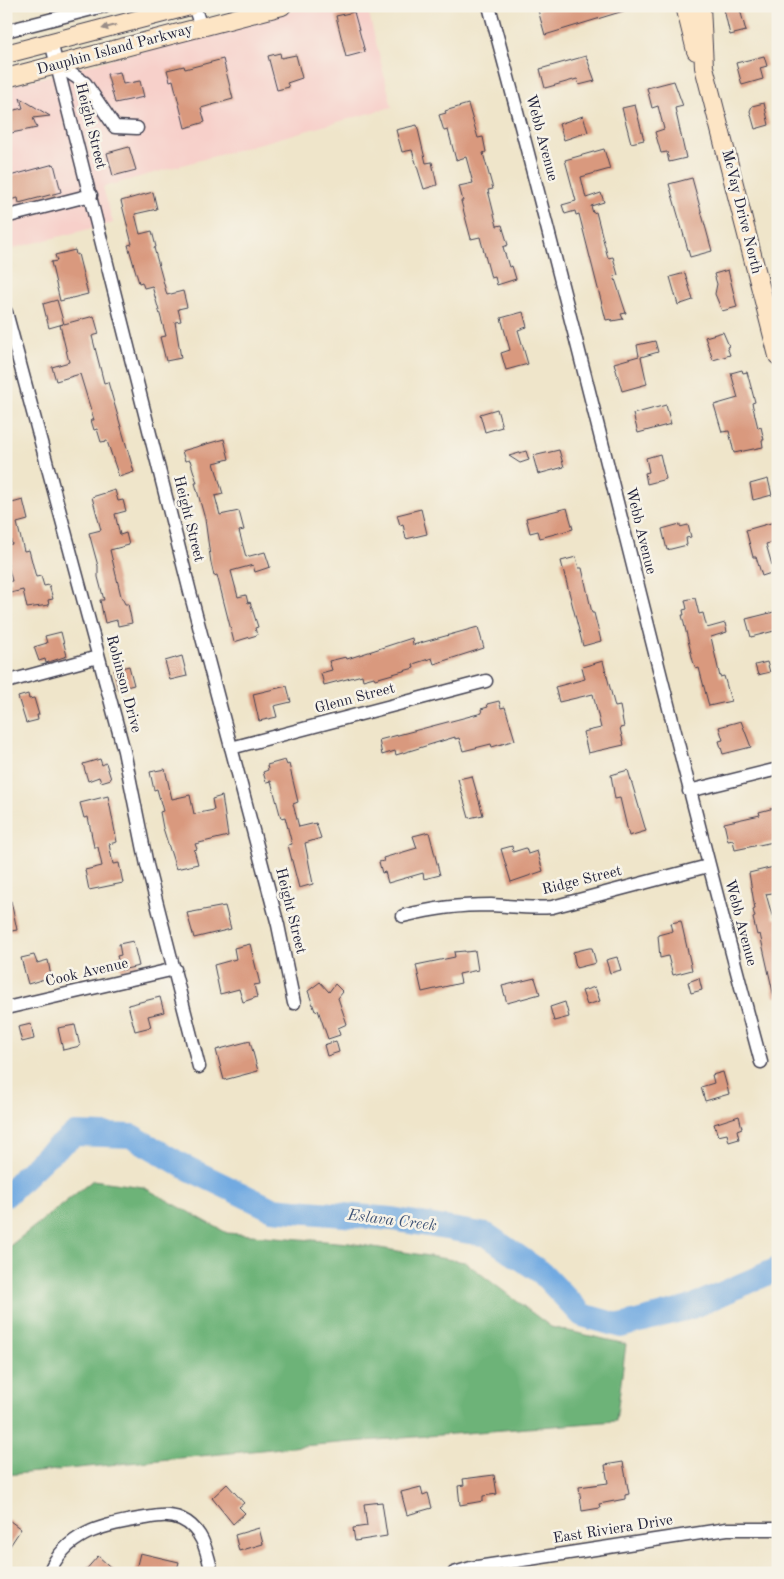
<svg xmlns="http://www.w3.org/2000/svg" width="784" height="1579" font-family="'Old Standard TT',serif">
<rect width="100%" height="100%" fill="#f7f3e8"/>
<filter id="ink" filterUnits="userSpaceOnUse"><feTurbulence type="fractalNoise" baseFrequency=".02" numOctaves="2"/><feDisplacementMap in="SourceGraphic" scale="10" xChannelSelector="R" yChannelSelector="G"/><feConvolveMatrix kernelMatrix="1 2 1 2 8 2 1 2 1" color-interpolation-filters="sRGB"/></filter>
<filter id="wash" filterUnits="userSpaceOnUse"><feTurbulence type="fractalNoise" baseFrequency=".0096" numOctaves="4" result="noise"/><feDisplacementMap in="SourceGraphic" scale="20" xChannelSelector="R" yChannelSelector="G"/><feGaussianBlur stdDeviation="1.12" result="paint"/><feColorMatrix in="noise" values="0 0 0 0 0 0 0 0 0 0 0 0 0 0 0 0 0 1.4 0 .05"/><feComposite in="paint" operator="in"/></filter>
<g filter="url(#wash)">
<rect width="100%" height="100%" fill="#efe5ca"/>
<path fill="#f7d0ca" d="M310 6H367L392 107 103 187 113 223 6 250V87Z"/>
<path fill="#6db378" stroke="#486a5a" d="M93 1180 143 1187 227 1233 349 1243 465 1262 551 1327 626 1344 616 1421 302 1446 6 1475V1249Z"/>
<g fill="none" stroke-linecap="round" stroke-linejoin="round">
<path stroke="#72aae1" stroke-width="24" d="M6 1195 46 1156 75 1134 132 1136 185 1167 272 1209 392 1219 487 1235 542 1273 582 1315 621 1326 689 1308 778 1269"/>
</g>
<g id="blocks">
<path fill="#d9997e" d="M551 6H630V9L545 35 538 10Z
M739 6 746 31 730 35 724 9Z
M354 12 365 52 346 57 336 16Z
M280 53 281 58 296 55 302 78 287 83 289 87 277 90 268 56Z
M586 56 595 81 579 85 577 79 545 88 540 69Z
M764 56 767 66 760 68 763 79 742 85 736 63Z
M223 59 233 99 201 108 205 122 185 128 173 80 170 81 167 70 184 66 185 69Z
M120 72 123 84 140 81 144 97 115 103 107 74Z
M674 81 683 106 675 108 686 158 669 162 667 152 661 153 655 132 664 129 658 106 652 108 647 88Z
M20 98 50 116 33 118 37 128 6 134V112L23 108Z
M764 103 769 125 755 129 750 111 752 106Z
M468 104 478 138 483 137 486 152 483 153 493 189 488 190 497 226 502 225 508 245 503 247 509 267 512 266 516 279 497 285 495 277 491 278 480 237 471 239 461 201H463L459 186 473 183 466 157 456 160 448 130 444 131 439 115 446 113 445 111Z
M635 105 644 140 631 143 622 108Z
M583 116 588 132 564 140 559 124Z
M417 125 426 163 432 162 437 185 424 189 412 150 402 152 396 130Z
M129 147 136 170 113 176 107 153Z
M604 149 610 169 581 177 586 198 601 193 604 202 591 206 593 213 596 212 608 258 613 257 618 275 614 276 626 313 621 314 623 319 612 321 611 319 606 320 579 214 576 215 575 211 565 214 562 205 576 201 565 160Z
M54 164 61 192 19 203 18 198 9 200 6 177Z
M692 178 712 251 690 257 669 184Z
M153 192 157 209 135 214 140 234 152 231 156 247 154 248 167 295 183 291 187 307 178 309 181 321 175 322 181 358 166 361 160 337 166 336 152 286 144 288 142 282 139 283 128 245 132 244 121 201Z
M75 250 76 255 78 254 88 294 60 301 51 262 57 261 55 255Z
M728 270 737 307 722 311 715 294 717 284 714 274Z
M685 273 693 300 678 305 670 277Z
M57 300 64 324 94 316 99 334 92 336 104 383 108 382 134 472 119 477 107 441 101 442 97 429 94 430 91 420H94L80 374 56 381 52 367 69 362 60 325 63 324 49 328 43 304Z
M523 312 527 327 518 330 528 364 506 370 501 353 510 350 501 318Z
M723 332 729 346 727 347 730 355 713 360 705 337Z
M655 341 658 352 641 357 647 384 622 391 614 363 639 356 637 345Z
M742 370 743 373 747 372 755 402 752 403 758 428 761 427 764 440H762L763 447 734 453 729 431 722 432 714 405 738 398 731 373Z
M666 405 671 424 638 433 633 414Z
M497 409 502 427 485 432 480 414Z
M224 439 229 459 214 463 223 494 215 496 220 515 239 511 244 530 239 531 246 557 265 552 270 567 255 572 253 565 231 571 238 597 246 595 248 603 250 602 258 627 255 628 257 635 234 642 217 575 214 576 211 563 205 519 195 483H197L190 460 185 461 182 451Z
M559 450 564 467 538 474 533 456Z
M526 451 529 460 520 463 509 456Z
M660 454 666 479 647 484 645 473 649 472 646 458Z
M768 479 772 495 753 500 750 484Z
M115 490 118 501 123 500 126 511 115 514 120 535 126 533 129 545 110 550 121 596 125 604H128L132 623 118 626 117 620 105 623 100 600H104L98 577V566L89 533 101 530 92 497Z
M10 496 12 503 23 500 28 520 17 523 24 551 29 550 36 577 41 576 44 586 49 585 53 599 48 600 49 605 27 608 23 590 6 594V582L12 581 6 558V545L12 544 6 526V497Z
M567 508 573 529 540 538 538 531 530 533 526 518Z
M421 509 427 534 406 539 403 524 400 525 397 515Z
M778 521V541L766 544 774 572 762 576 756 557H753L746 530Z
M680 524V527L688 525 691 537 686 538 687 545 667 550 662 529Z
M576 557 579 568H582L592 613H594L601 641 583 646 561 561Z
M695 598 699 614 703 613 707 628 725 623 727 632 711 637 720 677 724 676 731 701 709 706 699 668 696 669 693 661 682 615H684L683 610 687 609 685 600Z
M778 611V630L751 637 746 619Z
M478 627 484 648 434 664 432 658 413 664 414 668 375 679 374 677 363 680 362 675 324 685 321 673 332 670 329 661 346 657 347 659 412 638 413 645Z
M61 632 67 656 46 663 45 659 39 661 34 647 47 643 45 636Z
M182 656 187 676 170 680 165 661Z
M603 661 615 707 620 706 624 727 620 728 624 745 588 753 583 732 601 728 593 694 559 702 555 687 585 679 582 667Z
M767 662 770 672 758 675 755 665Z
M129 666 134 685 118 689 114 670Z
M287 686 291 702 274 706 277 717 259 721 253 694Z
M28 694 29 699 34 698 39 715H37L38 720 26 723 18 697Z
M499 701 501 708 505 707 515 740 492 747 491 744 463 751 459 738 455 739V737L396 755 395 751 382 755 379 740 482 713 481 709 488 707 487 704Z
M741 721 751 747 723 754 719 741 723 740 719 727Z
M100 759 102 765 106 763 111 779 101 782 99 777 88 781 83 764Z
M285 760 287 765 289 764 298 802 293 804 299 827 316 823 321 838 305 843 313 884 299 888 288 845 292 844 285 817 281 818 271 781 266 782 263 772 268 770 267 765Z
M165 769 172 799 190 795 194 814 214 810 212 799 222 796 228 836 195 844 197 849 194 850 198 864 176 869 163 828 160 812 163 811 157 789 154 790 150 772Z
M628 770 646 831 629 836 620 798 615 799 611 775Z
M472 776 483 815 469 818 458 779Z
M108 796 117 842 109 844 113 864 119 863 123 883 89 890 85 870 102 866 98 847H94L88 817 84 818 80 803Z
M778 807V841L735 850 733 840 728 841 724 823 760 815 759 812Z
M429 832 440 875 424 879 423 873 388 883 385 872 382 873 379 862 384 861 383 858 417 848 413 836Z
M512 846 513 852 526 848 528 854 537 851 543 871 511 882 501 849Z
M778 866V892L766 894 773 919 778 918V997H774L760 934 757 935 753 918 755 917 753 910 755 909 749 873Z
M6 901H11L17 930 6 932Z
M225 906 231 929 194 938 187 913Z
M681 921 692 970 673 975 668 956 660 958 658 935 673 931 671 923Z
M133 941 139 966 121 970 117 956 121 955 119 944Z
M250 944 260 984 254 985 257 997 243 1002 239 989 220 994 214 965 236 959 234 948Z
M589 948H592L596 963 576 968 573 952Z
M465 951V952L475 951 478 970 459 974 461 983 422 992 416 965 455 957 454 952Z
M34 955 37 963 48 960 51 977 28 984 21 958Z
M617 957 621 970 610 973 606 960Z
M535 978 540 994 507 1003 502 986Z
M699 978 702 990 691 993 688 982Z
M320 982 329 992 335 984 343 992 338 998 347 1024 338 1028 340 1035 328 1039 318 1010 315 1011 308 991Z
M595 987 600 1001 587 1005 582 991Z
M160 997 164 1012 148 1016 151 1027 135 1031 128 1005Z
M565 1002 569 1017 554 1021 550 1007Z
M31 1024 34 1039 22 1042 18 1027Z
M75 1025 80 1046 63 1050 58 1028Z
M250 1041 258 1071 224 1080 216 1050Z
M336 1041 339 1052 327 1056 324 1045Z
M723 1072 729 1094 705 1101 701 1087 714 1083 712 1075Z
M739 1116 742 1128 737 1130 739 1139 729 1142 727 1134 718 1136 714 1124Z
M623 1462 629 1494 625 1495V1499L599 1504 600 1508 582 1511 579 1487 608 1483 605 1465Z
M494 1475 497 1494 483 1496V1501L460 1505 458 1486 464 1485 463 1479Z
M227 1484 244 1503 239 1507 245 1513 233 1524 212 1498Z
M421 1487 423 1495 428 1493 432 1508 407 1515 401 1492Z
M382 1502 387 1536 355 1541 353 1528 367 1526 364 1504Z
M6 1518 21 1529 6 1552Z
M259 1528 263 1544 239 1551 235 1535Z
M140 1553 179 1562 176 1573 165 1570V1573H135Z
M98 1556 117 1573H83Z"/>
</g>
</g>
<g filter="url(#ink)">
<use href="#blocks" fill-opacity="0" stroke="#413f50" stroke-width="1"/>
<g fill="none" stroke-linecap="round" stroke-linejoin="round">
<g stroke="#413f50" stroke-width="15">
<path id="street" d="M194 6 201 27
M489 6C584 357 666 711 761 1062
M6 31 104 6
M51 42 191 596 278 925 294 1003
M58 65 85 83 115 127 137 128
M6 213 13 215 91 195
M6 312 124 751 147 865 199 1067
M6 682 98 657
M231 748 486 681
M689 791 778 769
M403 916C435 908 458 905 491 905 512 906 531 909 552 907L708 866
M6 1008 175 969
M49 1573C65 1534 102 1525 139 1519 154 1517 167 1513 181 1519 203 1529 207 1552 212 1573
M454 1573 471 1568 727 1529H778"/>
</g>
<g stroke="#413f50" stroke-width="20">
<path id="secondary" d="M685 6 696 51
M701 6 704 67 778 356
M6 54 190 6
M6 78 282 6"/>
</g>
<use href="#street" stroke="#fff" stroke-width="12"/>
<use href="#secondary" stroke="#fde5c5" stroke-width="18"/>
</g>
<defs><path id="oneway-solid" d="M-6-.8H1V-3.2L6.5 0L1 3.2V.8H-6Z" transform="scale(1.25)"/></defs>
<use fill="#9a8d87" href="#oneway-solid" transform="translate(109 27) rotate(165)"/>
</g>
<g text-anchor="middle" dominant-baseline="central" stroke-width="5" stroke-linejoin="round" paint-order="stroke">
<g font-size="15" fill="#22223b" stroke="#f7f3e8">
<text transform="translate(115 50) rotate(-15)">Dauphin Island Parkway</text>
<text transform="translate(90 126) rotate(76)">Height Street</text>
<text transform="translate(541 138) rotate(75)">Webb Avenue</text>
<text transform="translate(741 212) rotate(76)">McVay Drive North</text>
<text transform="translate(188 519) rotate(76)">Height Street</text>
<text transform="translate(640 531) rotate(76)">Webb Avenue</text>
<text transform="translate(123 684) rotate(75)">Robinson Drive</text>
<text transform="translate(355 699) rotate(-15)">Glenn Street</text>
<text transform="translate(582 881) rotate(-14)">Ridge Street</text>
<text transform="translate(290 911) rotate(76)">Height Street</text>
<text transform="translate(740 923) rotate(75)">Webb Avenue</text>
<text transform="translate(87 973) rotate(-13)">Cook Avenue</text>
<text transform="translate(613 1530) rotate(-9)">East Riviera Drive</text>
</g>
<g font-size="16" font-style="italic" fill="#3e5275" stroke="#f7f3e8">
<text transform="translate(392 1221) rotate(7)">Eslava Creek</text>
</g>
</g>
<rect width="784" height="1579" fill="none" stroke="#f7f3e8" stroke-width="25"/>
</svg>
